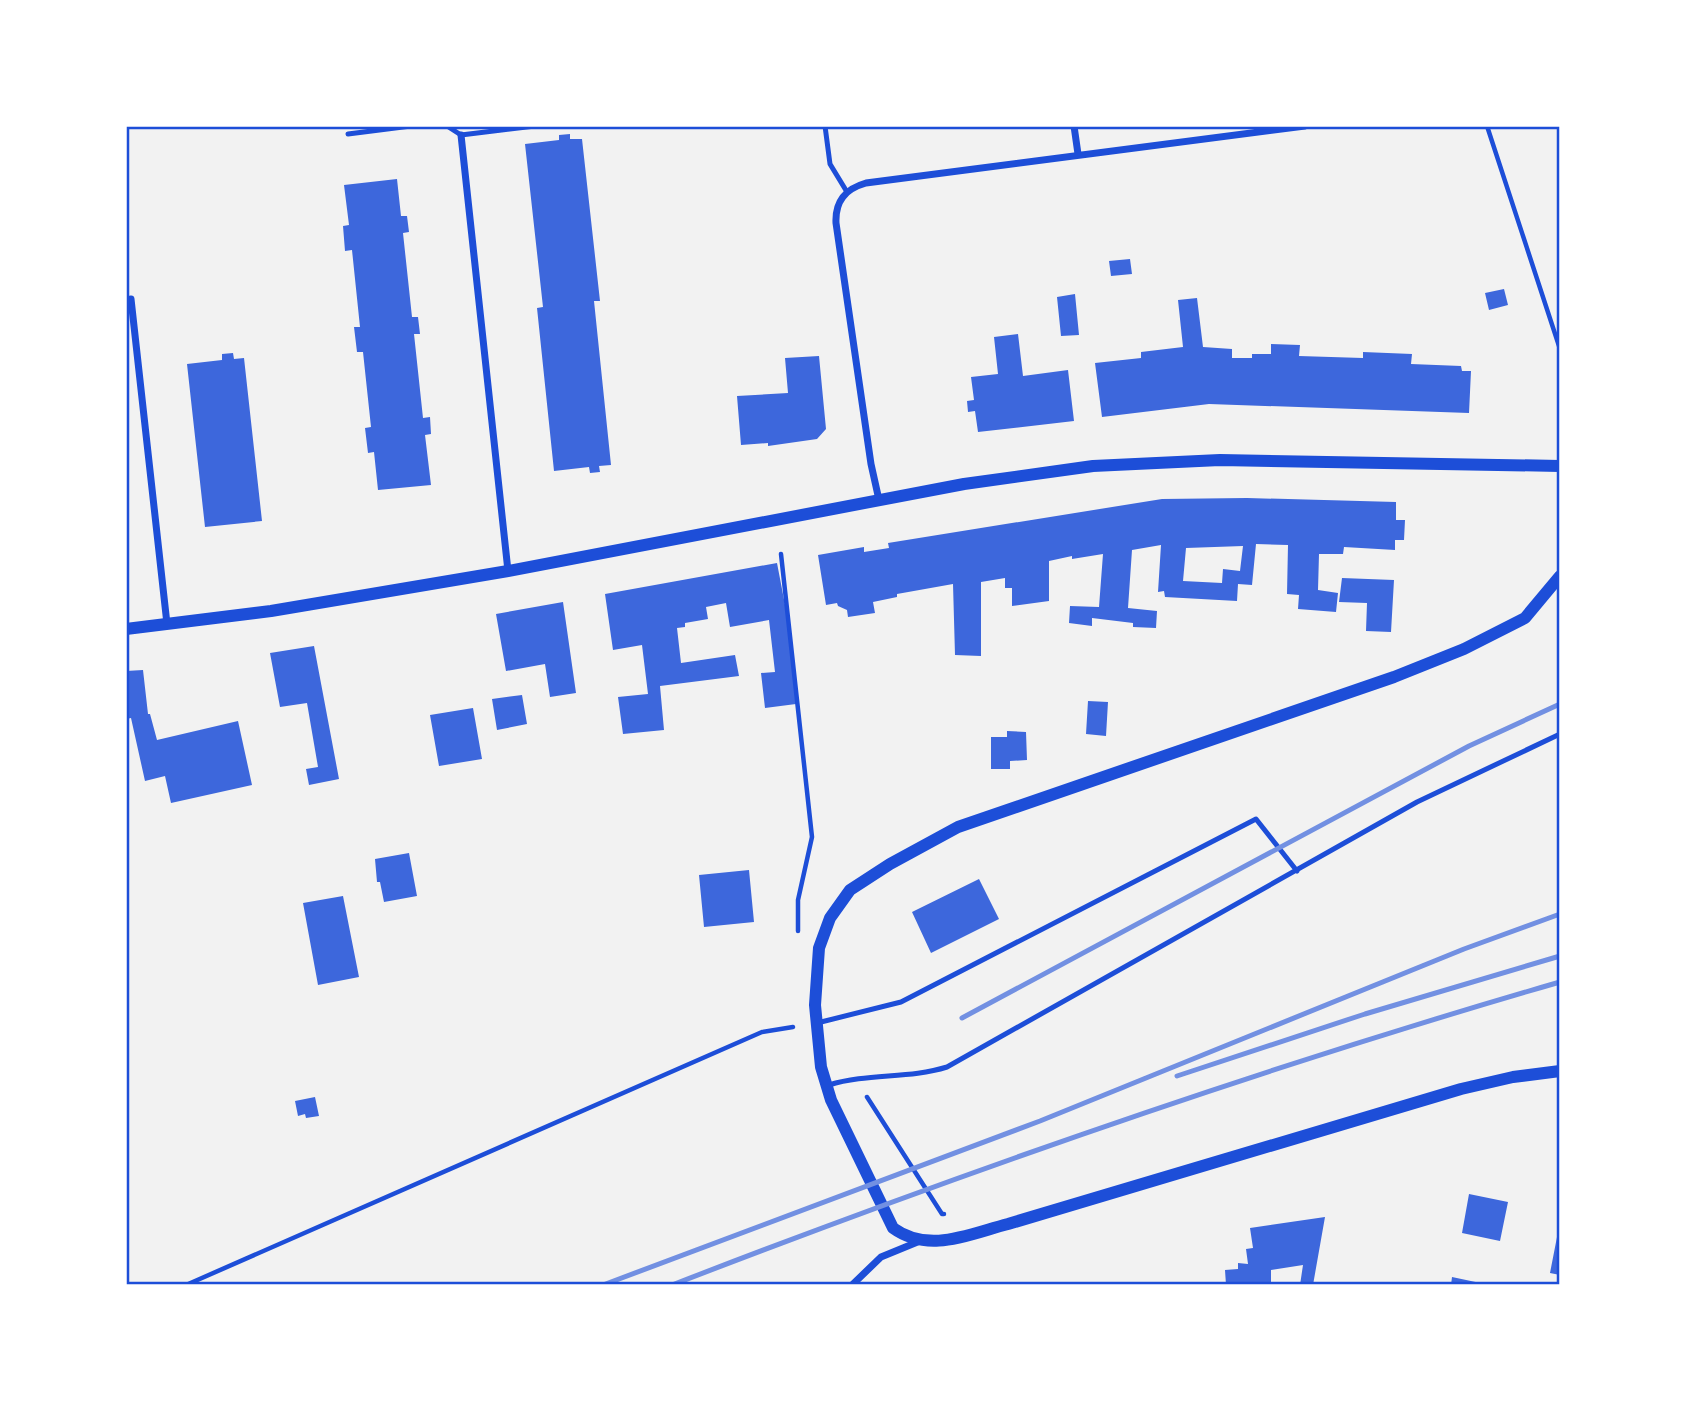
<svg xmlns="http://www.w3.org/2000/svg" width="1686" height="1411" font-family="Merriweather,serif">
<rect width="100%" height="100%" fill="#f2f2f2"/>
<path fill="#3d67dc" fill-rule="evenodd" d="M570 134V139H582L600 301H594L611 465 599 466 600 472 590 473 589 467 554 471 537 308 543 307 525 144 559 140V135Z
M397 179 401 216H407L409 232 403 233 412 317H418L420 334H414L423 418 430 417 431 434 425 435 431 485 378 490 374 452 368 453 365 428 371 427 363 352H357L354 327H360L352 250 345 251 343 226 349 225 344 185Z
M1130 259 1132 274 1111 276 1109 261Z
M1504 289 1508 305 1489 310 1485 293Z
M1075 294 1079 335 1061 336 1057 297Z
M1197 298 1203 347 1232 349V358H1252V354H1271V344L1300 345 1299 356 1363 358V352L1412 354 1411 364 1461 366 1462 371H1471L1469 413 1209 404 1102 417 1095 363 1141 358V352L1183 347 1178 300Z
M1018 334 1023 376 1068 370 1074 421 978 432 975 411 968 412 967 401 974 400 971 377 998 374 994 337Z
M233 353 234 359 244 358 262 521 205 527 187 364 222 360V354Z
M819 356 826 429 817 439 768 446V443L741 445 737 396 788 393 785 358Z
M1247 498 1396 502V520H1405L1404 540H1395V550L1344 547 1343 554H1319L1318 590 1338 593 1336 612 1298 609 1299 595 1287 594 1288 545 1256 544 1252 585 1238 584 1237 601 1165 597 1164 591 1158 592 1161 545 1132 550 1128 608 1157 611 1156 628 1133 627V623L1092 618V626L1069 623 1070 606 1099 607 1103 554 1072 559V556L1049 561V601L1012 606V588H1005V578L981 582V656L955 655 953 584 897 594V597L873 602 875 613 848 617 847 610 838 606 837 603 826 605 818 555 864 547V552L889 548 888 543 1162 499ZM1243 546 1240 571 1223 569 1222 583 1183 581 1186 548Z
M777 563 786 610 796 704 765 708 761 673 775 672 769 620 730 627 726 603 706 607 708 619 685 623V627L677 628 681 663 735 655 739 676 660 686 664 730 623 734 618 697 648 694 642 645 613 650 605 594Z
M1342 578 1394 580 1391 632 1366 631 1367 603 1339 602Z
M563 602 576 693 550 697 545 664 506 671 496 614Z
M314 646 339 779 309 785 306 769 318 767 307 703 280 707 270 653Z
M143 670 148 714H150L157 740 238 721 252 785 171 803 165 776 145 781 131 718 126 719V671Z
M522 695 527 724 497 730 492 699Z
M1088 701 1108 702 1106 736 1086 734Z
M473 708 482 759 439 766 430 715Z
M1007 731 1026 732 1027 760 1010 761V769H991V737H1007Z
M409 853 417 896 384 902 380 882H377L375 859Z
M749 870 754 922 704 927 699 875Z
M979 879 999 919 931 953 912 912Z
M343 896 359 977 318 985 303 903Z
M315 1097 319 1116 306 1118 305 1114 298 1116 295 1101Z
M1469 1194 1508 1202 1500 1241 1462 1233Z
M1325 1217 1313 1285H1300L1303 1265 1271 1270V1285H1226L1225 1270 1238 1269V1263L1248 1264 1246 1249 1253 1248 1250 1228Z
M1557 1237 1560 1238V1275L1550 1273Z
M1452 1277 1485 1284V1285H1451Z"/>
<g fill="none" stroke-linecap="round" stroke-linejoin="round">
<path stroke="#1d4ed8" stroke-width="4.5" d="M1487 126 1560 349
M781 554 812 837 798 900V931
M867 1097 942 1214H944
M186 1285 762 1032 793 1027"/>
<path stroke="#1d4ed8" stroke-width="5" d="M447 126 461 135 535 126
M825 126 830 164 847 192
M348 134 411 126
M817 1023 901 1002 1256 819 1297 871
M829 1085C868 1073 909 1079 947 1067L1417 802 1560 734"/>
<path stroke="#1d4ed8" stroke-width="7" d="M1074 126 1078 154
M461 135 508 571
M131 299 167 624
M879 500 871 464 836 223C835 201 845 189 866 183L1305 126
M852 1285 881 1257 920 1241"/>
<path stroke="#1d4ed8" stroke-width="12" d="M1560 576 1525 618 1464 649 1394 677 958 827 890 864 850 890 830 918 819 948 815 1005 821 1067 831 1100 893 1228C929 1254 969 1234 1008 1224L1461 1089 1513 1077 1560 1071
M126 629 271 611 508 571 964 484 1093 466 1220 460 1560 466"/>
<path stroke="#7290e2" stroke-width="5" d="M962 1018 1469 746 1560 704
M1177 1076 1365 1014 1560 956
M603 1285 1040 1121 1464 949 1560 914
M672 1285C964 1172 1259 1069 1560 982"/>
</g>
<rect width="1686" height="1411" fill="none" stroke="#ffffff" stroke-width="256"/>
<rect x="128" y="128" width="1430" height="1155" fill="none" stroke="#1d4ed8" stroke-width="2.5"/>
</svg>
